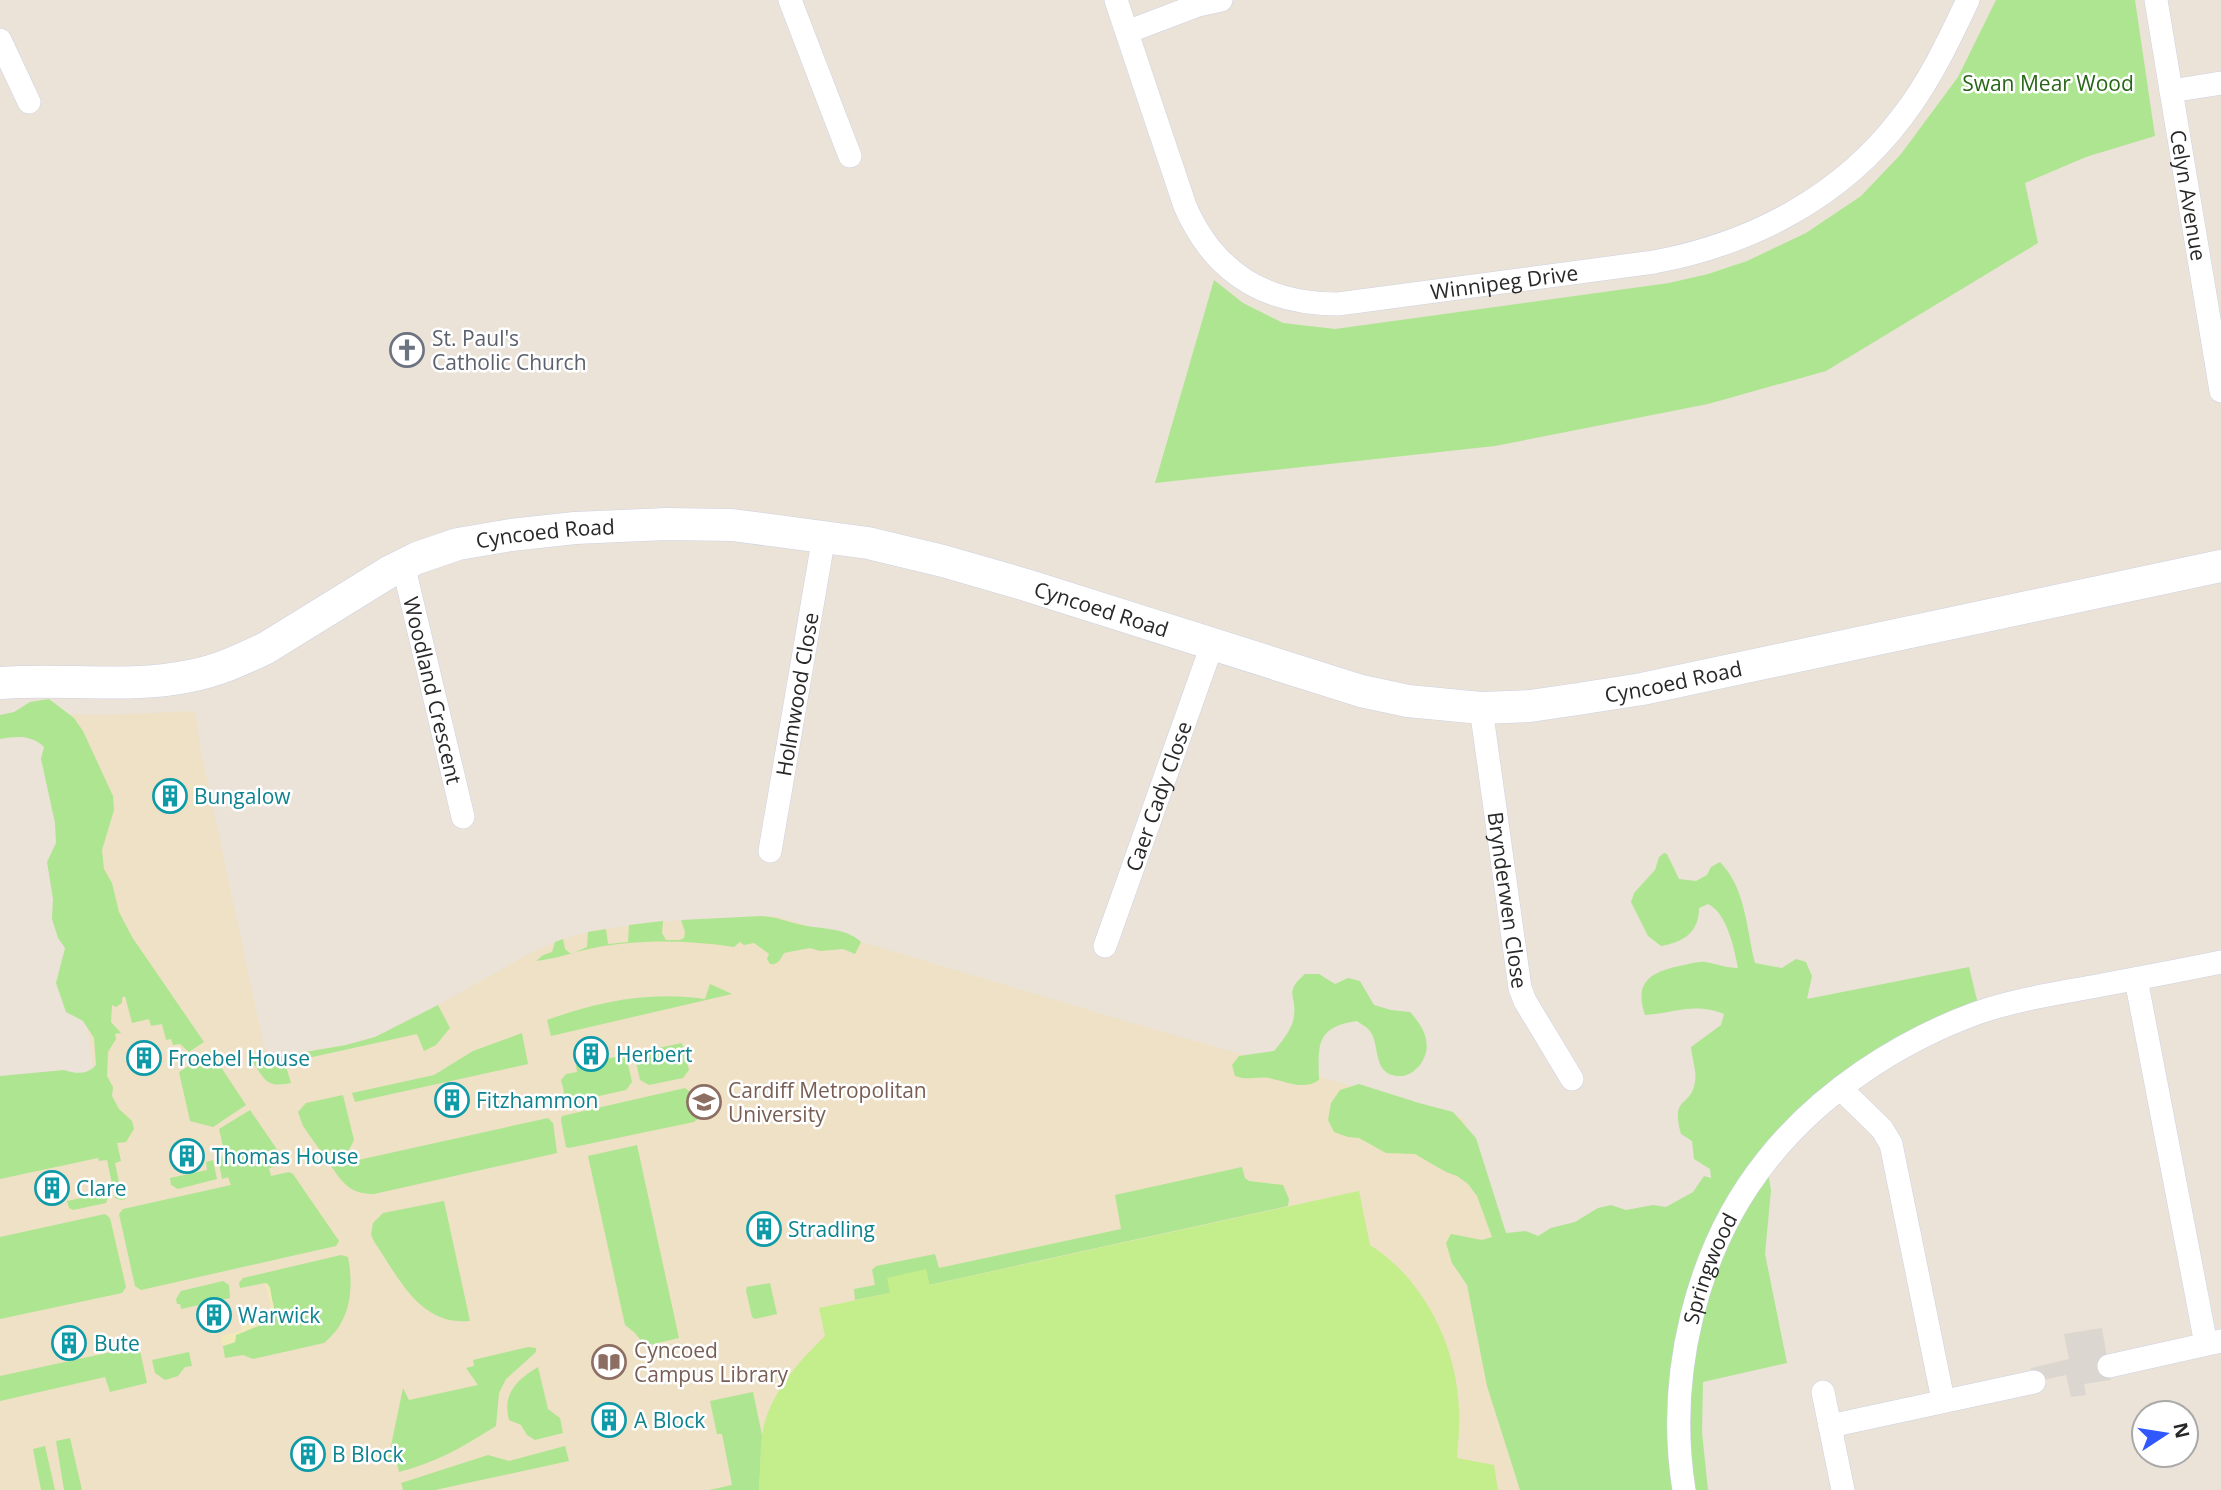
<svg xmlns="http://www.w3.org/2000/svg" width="2221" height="1490" font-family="'Open Sans',sans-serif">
<rect width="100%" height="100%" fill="#ebe3d8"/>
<path fill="#eee1c6" d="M195 711 201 751 264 1046 274 1056 346 1045 375 1037 438 1005 532 952 563 939 592 931 650 922 762 916 779 917 1129 1022 1464 1118 1502 1247 1583 1490H0V1084L94 1072 41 714 109 715Z"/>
<path fill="#aee591" d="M1996 0H2135L2155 136 2086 157 2025 183 2038 243 1826 371 1708 404 1495 446 1155 483 1214 280 1243 303 1283 323 1335 329 1669 283 1708 274 1747 261 1806 233 1861 196 1901 154 1958 77Z
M49 699 74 718 83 731 113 796 114 810 102 850 104 869 112 883 119 912 132 937 204 1042 189 1052 180 1044 173 1045 171 1039 166 1040 162 1024 151 1026 149 1019 132 1023 125 996 122 998V1003L116 1007 112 1005 111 1022 121 1033 115 1034 116 1039 108 1052 107 1076 113 1087 112 1096 119 1109 132 1121 134 1129 126 1142 117 1143 121 1161 115 1163 120 1187 124 1186 126 1199 121 1200 115 1198 107 1160 99 1161 98 1158 0 1179V1076L64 1070C76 1074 87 1075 96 1065L94 1038 83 1021 66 1012 56 983 65 948 58 938 52 919 53 899 47 862 56 843 55 823 41 759 44 747C32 735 17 736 0 739V715L14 712 30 702Z
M1664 853 1667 854 1679 879 1696 881 1707 875 1711 867 1720 862C1746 889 1746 927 1755 963L1782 968 1796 959 1806 962 1812 976 1807 999 1969 967 1980 1012 1894 1051 1766 1161 1771 1190 1765 1254 1787 1363 1703 1382 1702 1432 1708 1490H1520L1487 1386 1467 1285 1452 1263 1446 1243 1451 1234 1482 1240 1492 1237 1477 1196 1468 1184 1457 1176 1446 1172 1415 1154 1386 1153 1359 1138 1348 1137 1334 1132 1328 1120 1331 1103 1340 1090 1359 1084 1419 1103 1453 1112 1476 1138 1506 1233 1526 1231 1538 1236 1551 1228 1575 1222 1598 1208 1611 1205 1626 1210 1653 1205 1666 1207 1693 1192 1704 1176 1711 1178 1710 1169 1694 1159 1692 1141 1681 1134C1670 1095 1691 1108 1695 1082 1697 1072 1692 1058 1691 1047L1721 1025 1724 1014C1695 1002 1674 1013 1645 1015 1633 980 1653 971 1684 965 1690 964 1699 961 1705 962 1717 964 1726 968 1738 968 1734 948 1727 913 1708 904L1699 908C1699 933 1683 942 1661 946L1648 936 1631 902 1634 893 1655 870 1659 857Z
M762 916C780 917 795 925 813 927 829 929 849 930 861 942L855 954 843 949 820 951 810 948 784 953C780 960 778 965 770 964L767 959 769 954 754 943 744 945 740 942 734 947C685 940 637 939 589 949 571 953 555 959 536 961L543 955 552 952 555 942 563 939 565 949 571 954 587 947 588 932 606 929 608 944 628 942 629 925 663 921 662 933 666 940H680L684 938 685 932 681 920Z
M1305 974H1319L1335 984 1348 978 1360 981 1374 1005 1391 1010 1410 1012C1424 1027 1434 1046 1420 1065 1416 1070 1408 1076 1402 1076 1371 1077 1381 1046 1370 1031 1367 1027 1361 1024 1357 1021 1316 1027 1318 1044 1319 1080 1304 1091 1285 1081 1269 1078 1256 1076 1247 1081 1235 1076L1232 1065 1239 1056 1274 1051C1281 1043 1293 1028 1294 1016 1297 995 1283 993 1305 974Z
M710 984 732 994 551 1036 547 1020C599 1001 651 991 705 999Z
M438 1005 450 1028 436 1045 424 1051 417 1034 285 1063 291 1083C266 1088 265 1080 252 1061L346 1045 375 1037Z
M522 1033 528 1064 355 1102 352 1093 434 1075 473 1051Z
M682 1043 689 1070 683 1078 649 1085 640 1080 634 1053Z
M211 1052 246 1105 213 1127 190 1121 179 1072Z
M626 1055 632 1082 626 1090 572 1102 565 1096 561 1080 566 1074 577 1072 576 1065Z
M685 1088 694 1095 698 1119 694 1122 569 1148 566 1147 561 1120 562 1116Z
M343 1095 354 1140 349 1150 324 1156 303 1126 298 1112 306 1103Z
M250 1110 287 1164 269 1168 271 1176 289 1172 293 1174 339 1241 336 1246 141 1290 135 1286 119 1214 123 1209 231 1185 228 1177 222 1179 218 1159 222 1157 224 1151 219 1129Z
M548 1118 553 1123 557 1153 374 1194C351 1194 343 1184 331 1166Z
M637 1145 679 1338 645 1346 635 1333 625 1325 588 1156Z
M213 1160 217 1179 178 1189 171 1185 170 1178 207 1170 206 1162Z
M1242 1167 1245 1178 1249 1181 1283 1185 1289 1199 1288 1206 929 1285 926 1270 890 1293 855 1300 854 1289 875 1285 872 1270 876 1266 935 1254 939 1268 1121 1229 1115 1195Z
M103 1183 108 1198 106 1203 73 1210 69 1208 67 1201 105 1193Z
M444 1201 470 1321C420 1326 399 1278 375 1243L371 1235 373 1223 383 1213Z
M105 1214 110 1218 126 1287 122 1293 0 1319V1237Z
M341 1255 348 1257C354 1289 351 1321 324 1343L253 1359 243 1355 225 1358 223 1346 235 1342 236 1335 274 1320 276 1315 268 1284 265 1283 240 1288 239 1283 243 1278Z
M223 1281 229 1285 230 1298 181 1309 180 1304H177L176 1299 181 1291Z
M770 1283 777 1314 755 1319 752 1317 746 1290 747 1287Z
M139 1346 147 1383 110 1392 105 1377 0 1401V1376Z
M528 1347 536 1348V1352L506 1379 499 1393 496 1426C465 1446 435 1463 399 1472L396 1459 388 1460 403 1388 409 1400 478 1385 466 1368 474 1366 473 1360Z
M189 1352 192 1366 185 1367 178 1376 165 1380 155 1373 152 1360Z
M538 1367 548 1409 560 1418 563 1433 535 1440 527 1435 521 1425 509 1420C502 1393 517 1380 538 1367Z
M753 1392 762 1435 759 1490H709L732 1485 722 1434H717L710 1401Z
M70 1438 82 1490H64L56 1441Z
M45 1446 55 1490H41L33 1449Z
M565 1446 569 1461 435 1490H403L401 1483 488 1455 509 1461Z"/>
<path fill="#f2e9b9" d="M265 1283 270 1287 275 1318 236 1335 235 1342 223 1346 221 1336 241 1331V1326L274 1319Z"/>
<path fill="#c4ed8c" d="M1359 1191 1370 1245C1424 1279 1457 1346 1459 1410 1460 1426 1458 1442 1457 1458L1494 1465 1498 1490H759C760 1472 760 1453 762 1436 767 1397 798 1362 825 1336L819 1308 890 1293 887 1278 926 1269 930 1285Z"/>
<path fill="#dbd6cf" d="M2102 1328 2111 1380 2084 1384 2086 1395 2071 1397 2066 1375 2034 1382 2031 1368 2069 1359 2064 1334Z"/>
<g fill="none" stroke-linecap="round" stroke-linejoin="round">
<g stroke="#cdd1e2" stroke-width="24">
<g id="street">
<path d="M790 0 850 156"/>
<path id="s1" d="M1116 0 1185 206C1214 273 1265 304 1338 304L1654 262C1751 244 1842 197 1902 117 1930 81 1949 40 1968 0"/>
<path id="s2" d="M2156 0 2221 391"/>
<path d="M1127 32 1198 5 1221 0"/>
<path d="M0 40 29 102"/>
<path d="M2171 91 2221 83"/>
<path id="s3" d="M403 564 463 817"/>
<path id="s4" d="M1481 708 1520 988 1525 1001 1572 1079"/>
<path id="s5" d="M770 851 824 536"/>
<path id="s6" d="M1105 946 1212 645"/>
<path d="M2136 979 2206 1344"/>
<path d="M1841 1089 1882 1129 1891 1144 1943 1400"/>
<path d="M2109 1366 2221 1341"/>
<path d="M1823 1392 1843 1490"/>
<path d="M1830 1426 2034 1382"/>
<path id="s7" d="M1684 1490C1666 1378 1695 1250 1767 1160 1820 1093 1898 1042 1977 1013 2014 1000 2053 994 2091 987 2134 979 2178 971 2221 962"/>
</g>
</g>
<g stroke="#cdd1e2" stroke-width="33">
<g id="secondary">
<path id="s8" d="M0 683C63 678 128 689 190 676 217 671 241 660 266 648L389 572 417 558 458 544 511 535 575 528 666 524 732 525 868 543 943 561 1026 585 1361 691 1408 701 1481 708 1530 706 1578 699 1642 689 2221 566"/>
</g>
</g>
<use href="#street" stroke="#fff" stroke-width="23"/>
<use href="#secondary" stroke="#fff" stroke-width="32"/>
</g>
<defs>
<g id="church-ring" transform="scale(1.75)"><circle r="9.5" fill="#fff" stroke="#6b7280" stroke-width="1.5"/><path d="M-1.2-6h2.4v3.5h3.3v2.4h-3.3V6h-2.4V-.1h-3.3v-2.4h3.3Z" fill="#6b7280"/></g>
<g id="building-ring" transform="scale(1.75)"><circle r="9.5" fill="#fff" stroke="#0f9aa8" stroke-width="1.5"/><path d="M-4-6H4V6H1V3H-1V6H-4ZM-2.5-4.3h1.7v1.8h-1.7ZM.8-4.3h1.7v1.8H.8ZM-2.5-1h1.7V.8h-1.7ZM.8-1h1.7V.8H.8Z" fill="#0f9aa8"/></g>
<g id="university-ring" transform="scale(1.75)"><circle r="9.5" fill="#fff" stroke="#8d6e63" stroke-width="1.5"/><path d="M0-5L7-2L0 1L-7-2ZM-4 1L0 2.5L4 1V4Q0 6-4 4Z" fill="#8d6e63"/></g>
<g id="library-ring" transform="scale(1.75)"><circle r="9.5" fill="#fff" stroke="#8d6e63" stroke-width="1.5"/><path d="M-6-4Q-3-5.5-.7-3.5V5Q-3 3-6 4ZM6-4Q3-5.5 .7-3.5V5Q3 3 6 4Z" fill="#8d6e63"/></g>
</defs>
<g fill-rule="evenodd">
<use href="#church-ring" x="407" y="350"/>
<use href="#building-ring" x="170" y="796"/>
<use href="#building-ring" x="591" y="1054"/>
<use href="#building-ring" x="144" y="1058"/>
<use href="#building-ring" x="452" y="1100"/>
<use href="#university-ring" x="704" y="1102"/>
<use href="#building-ring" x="187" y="1156"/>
<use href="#building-ring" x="52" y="1188"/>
<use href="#building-ring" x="764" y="1229"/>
<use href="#building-ring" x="214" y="1315"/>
<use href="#building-ring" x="69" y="1343"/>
<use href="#library-ring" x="609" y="1362"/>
<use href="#building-ring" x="609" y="1420"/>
<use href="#building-ring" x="308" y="1454"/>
</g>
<g text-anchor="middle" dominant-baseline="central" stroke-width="5" stroke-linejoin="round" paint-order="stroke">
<g font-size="21" fill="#276616" stroke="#fff">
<text x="2048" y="83">Swan Mear Wood</text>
</g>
<g font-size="21" fill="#282828" stroke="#fff">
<text stroke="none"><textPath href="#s2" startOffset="198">Celyn Avenue</textPath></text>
<text stroke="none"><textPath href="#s1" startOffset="579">Winnipeg Drive</textPath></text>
<text stroke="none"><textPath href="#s8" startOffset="579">Cyncoed Road</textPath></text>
<text stroke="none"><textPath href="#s8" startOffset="1146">Cyncoed Road</textPath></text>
<text stroke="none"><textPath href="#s8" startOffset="1734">Cyncoed Road</textPath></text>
<text stroke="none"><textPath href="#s3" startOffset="130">Woodland Crescent</textPath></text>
<text stroke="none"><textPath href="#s5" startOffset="159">Holmwood Close</textPath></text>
<text stroke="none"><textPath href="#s6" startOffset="159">Caer Cady Close</textPath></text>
<text stroke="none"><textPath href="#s4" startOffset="194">Brynderwen Close</textPath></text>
<text stroke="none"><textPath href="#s7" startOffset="226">Springwood</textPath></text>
</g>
<g font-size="21" fill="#5b616d" stroke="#fff" text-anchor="start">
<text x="432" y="338">St. Paul's<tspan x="432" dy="24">Catholic Church</tspan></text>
</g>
<g font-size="21" fill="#0d838f" stroke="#fff" text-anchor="start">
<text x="194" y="796">Bungalow</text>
<text x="616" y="1054">Herbert</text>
<text x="168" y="1058">Froebel House</text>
<text x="476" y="1100">Fitzhammon</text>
<text x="212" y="1156">Thomas House</text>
<text x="76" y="1188">Clare</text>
<text x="788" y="1229">Stradling</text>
<text x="238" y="1315">Warwick</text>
<text x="94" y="1343">Bute</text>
<text x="634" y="1420">A Block</text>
<text x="332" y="1454">B Block</text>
</g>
<g font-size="21" fill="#785e54" stroke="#fff" text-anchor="start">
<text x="728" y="1090">Cardiff Metropolitan<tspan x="728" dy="24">University</tspan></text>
<text x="634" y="1350">Cyncoed<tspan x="634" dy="24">Campus Library</tspan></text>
</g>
</g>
<g transform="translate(2165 1434) rotate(78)"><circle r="33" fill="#ffffff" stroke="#a9a9a9" stroke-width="2"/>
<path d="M0-5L12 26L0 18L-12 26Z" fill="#3158ff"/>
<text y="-10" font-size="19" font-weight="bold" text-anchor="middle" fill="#282828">N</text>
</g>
</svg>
